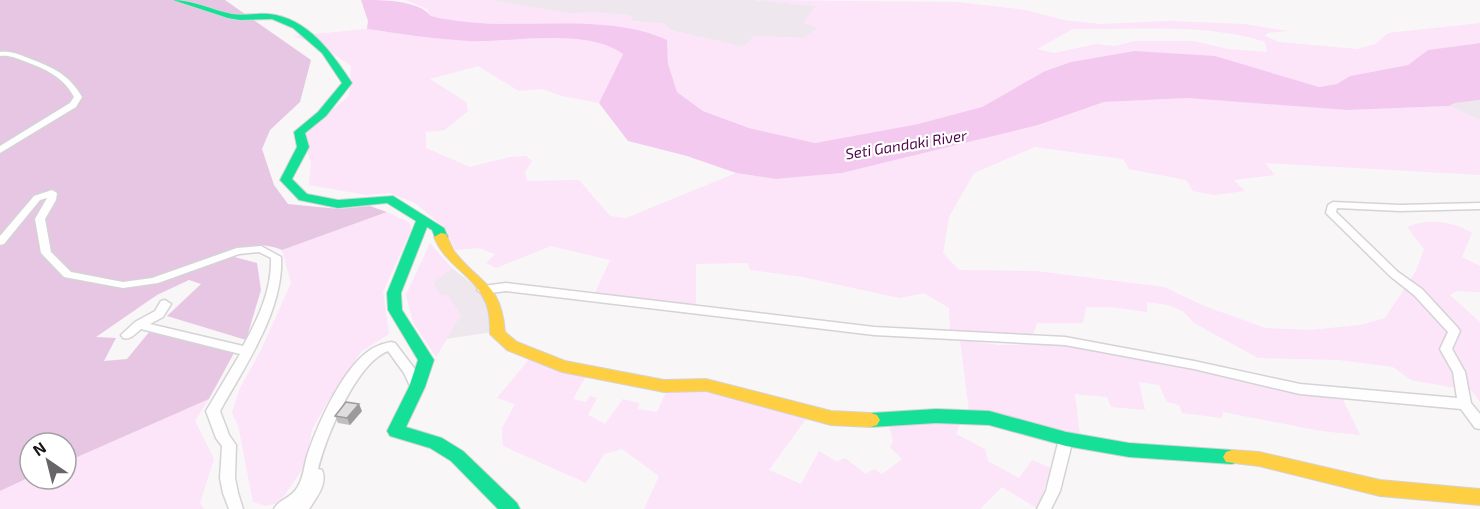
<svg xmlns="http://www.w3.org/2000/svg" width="1480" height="509" font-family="'Exo 2',sans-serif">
<rect width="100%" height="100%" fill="#f9f6f8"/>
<path fill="#eee7ed" d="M489 0H754L815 6 818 28 804 38 755 36 743 47 670 30 664 24 632 21 630 15 586 12 573 14Z
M1480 100V120L1449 106 1455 103Z
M452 268 474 285 488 304 493 332 446 339 460 315 439 294 433 282Z"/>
<path fill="#fce4f9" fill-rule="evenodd" d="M406 0H489L573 14 586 12 631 15 632 21 664 24 670 30 743 47 755 36 804 38 817 28 803 23 815 6 754 0 957 2 1026 10 1063 20 1101 24 1169 21 1244 24 1288 31 1267 33 1265 36 1279 42 1357 49 1375 44 1388 33 1480 23V43L1428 50 1408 65 1350 76 1337 84 1319 87 1240 65 1134 51 1071 62 1045 71 982 107 918 124 815 143 749 128 703 111 677 92 668 64 667 40 612 27 457 22 431 16 427 9ZM1073 29C1131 30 1210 23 1265 42L1267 52 1228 49 1193 41H1135L1115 46 1096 44 1054 53 1037 49Z
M367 29C401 34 434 39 468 41 516 43 581 27 623 53L599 103 562 96 542 89 519 91 478 66 430 79 466 102 468 111 445 130 426 132V148L470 167 510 157 526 156 532 161 525 172 527 181 579 180 610 216 626 218 736 173 776 179 842 173 1038 125 1104 102 1186 98 1347 110 1449 106 1480 120V175L1265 163 1275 175 1234 180 1245 191 1215 195 1193 191 1186 180 1129 169 1123 159 1035 147 974 173 949 217 943 253 959 270 1036 271 1164 287 1202 305 1265 328 1310 330 1360 325 1385 318 1416 271 1424 249 1407 227C1428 218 1453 221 1472 233L1462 257 1480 266V292L1457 291 1450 295 1480 322V402L1472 391 1411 380 1393 367 1339 360 1258 358 1194 323 1183 311 1168 305 1147 302V312L1111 307H1086L1083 323H1037L1033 336 950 331 949 308 924 293 899 298 803 277 750 270 748 263 696 264V305L595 293 610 260 551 246 496 268 486 263 495 254 479 248 455 250 446 229 415 203 389 193 366 195 309 185 311 164 303 134 349 96 351 66 322 46 293 36Z
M387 212 410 223 411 230 383 292 389 334 361 352 329 400 312 429 306 464 279 503 265 506 253 502 238 425 232 413 240 388 261 350 291 283 282 250Z
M430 243 452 268 433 283 439 294 448 295 461 315 436 357 413 322 406 295Z
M960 340 999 345 1062 344 1201 370 1296 392 1341 396 1360 435 1321 431 1223 412 1222 418 1182 413 1179 405 1167 402 1159 385 1139 382 1145 410 1111 407 1107 397 1075 394 1080 436 969 411Z
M530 358 587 374 573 399 586 402 590 396 597 398 588 415 605 424 623 399 639 403 638 409 657 412 667 390 720 394 806 419 769 470 801 484 819 451 837 462 845 458 866 474 874 469 882 474 902 459 890 447 893 441 889 426 961 422 956 434 985 449 988 461 1019 478 1032 460 1051 468 1038 509 1002 487 980 509H644L659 476 622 449 604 454 586 483 503 446 502 428 515 404 497 398Z
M209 399 195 421 214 459 200 503 204 509H0V491L30 477 66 479V462Z"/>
<path fill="#e7c6e3" d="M0 0H225L311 60 300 102 270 130 262 149 274 185 288 204 339 209 370 206 387 212 282 250C261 241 243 246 223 254L257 263 261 290 246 340 167 316 201 284 189 280 157 295 96 337 116 338 104 361 127 359 150 331 234 353 209 399 66 462V443H30V477L0 491Z"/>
<path fill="#f4c9ef" d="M361 0C383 0 418 0 431 16 505 35 600 9 667 40L668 64 677 92 703 111 749 128 815 143 918 124 982 107 1045 71 1071 62 1134 51 1215 56 1319 87 1337 84 1350 76 1408 65 1428 50 1480 43V100L1455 103 1449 106 1347 110 1187 98 1104 102 1038 125 842 173 776 179 736 173 687 156 628 141 599 103 623 54C585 27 513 43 468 41 434 39 401 34 367 29L368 21Z"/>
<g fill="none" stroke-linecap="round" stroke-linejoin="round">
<g stroke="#d5d3d5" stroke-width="3">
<path id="street" d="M0 52C11 51 18 54 28 58 52 67 69 74 82 97L76 107 0 153V146L70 103 74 97C63 76 45 69 24 61 15 58 10 55 0 56Z
M52 190 57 193 56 200 45 219 51 252 71 272 123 282 152 278 237 248 261 246 281 257C284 310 245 366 220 411L229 435 236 445 235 478 238 493 243 509H229L223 493 220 478 222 446 216 438 206 411 240 354 141 329C135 334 131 340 123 338L121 335 135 322 155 311 161 301 165 300 171 304 163 317 150 324 243 346C258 319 272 290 271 258L259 252 239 254 158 283 123 288 64 277 41 253 35 219 47 198 40 200 4 244 0 245V236L34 196Z
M1333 202 1400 205 1480 203V209L1400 211 1337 208 1336 212 1398 272 1422 289 1458 328 1460 331 1452 349 1465 372 1471 403 1480 414V429L1475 428 1461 409 1300 394 1194 369 1065 345 874 335 506 291 483 294 477 290 483 286 506 283 874 327 1065 337 1194 361 1300 384 1457 398 1453 372 1440 349 1448 332 1414 295 1390 276 1328 215 1326 213 1328 205Z
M391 342 395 343 414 368 423 387 422 390 417 392 412 390 404 373 388 351C356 363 326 437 318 469L322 470C328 484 316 498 309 509H274C278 500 291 498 297 488 304 478 304 464 308 453 319 421 344 365 373 348 379 345 385 343 391 342Z
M1066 434 1071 435 1073 439 1060 491 1051 509H1037L1046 491 1059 439 1061 435Z"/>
</g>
<g stroke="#d5d3d5" stroke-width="2">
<path id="fast" d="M173 0C193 0 212 10 232 14 244 16 256 13 269 14 308 18 332 53 352 83L326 116 305 133 309 147 292 179 307 194 338 200 393 196 444 228 448 237 441 241 436 240 432 230 427 227 401 293 402 310 434 360 425 387 406 427 442 438 463 451 517 503 520 509H498L451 461 430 448 390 436 387 431 409 387 418 360 388 310 387 293 416 221 387 203 338 208 299 200 280 180 297 147 294 132 318 112 342 83 322 53 293 28 272 19 240 20 228 18Z
M936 409 989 411 1066 432 1129 443 1232 450 1238 452 1241 457 1238 462 1232 464 1129 457 1066 446 989 425 936 423 871 427 865 425 862 420 865 415 871 413Z"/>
</g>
<g stroke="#d5d3d5" stroke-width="2">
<path id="slow" d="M441 233 446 234C449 240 451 246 454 251 480 285 501 282 505 332L517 342 565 361 664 380 706 379 831 411 871 413 877 415 880 420 877 425 871 427 831 425 706 391 664 392 562 372 507 350 490 334C490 323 490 311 485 301 474 275 445 265 434 237Z
M1232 450 1259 452 1380 480 1480 489V505L1380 496 1259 466 1226 462 1223 457 1226 452Z"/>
</g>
<use href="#street" fill="#fefefe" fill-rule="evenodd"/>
<use href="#fast" fill="#16e098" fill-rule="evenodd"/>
<use href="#slow" fill="#ffcf43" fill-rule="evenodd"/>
</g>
<path fill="#c0bebf" d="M362 411 350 425 338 423 335 416Z"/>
<path fill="#9c9b9b" d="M359 404 362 411 350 425 347 418Z"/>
<path fill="#dfddde" stroke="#9c9b9b" stroke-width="1.5" d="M346 402 359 404 347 418 335 416Z"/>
<g text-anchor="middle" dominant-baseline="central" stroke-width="4.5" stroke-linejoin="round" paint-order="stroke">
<g font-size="15" font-style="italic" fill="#4f074b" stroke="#fff">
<text transform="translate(906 144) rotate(-9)">Seti Gandaki River</text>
</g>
</g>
<g transform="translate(48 461) rotate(325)"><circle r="28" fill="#ffffff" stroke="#a3a2a3" stroke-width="1.5"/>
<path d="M0-4.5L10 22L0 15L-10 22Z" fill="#676567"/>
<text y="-9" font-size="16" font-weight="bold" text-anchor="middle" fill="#191719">N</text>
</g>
</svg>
